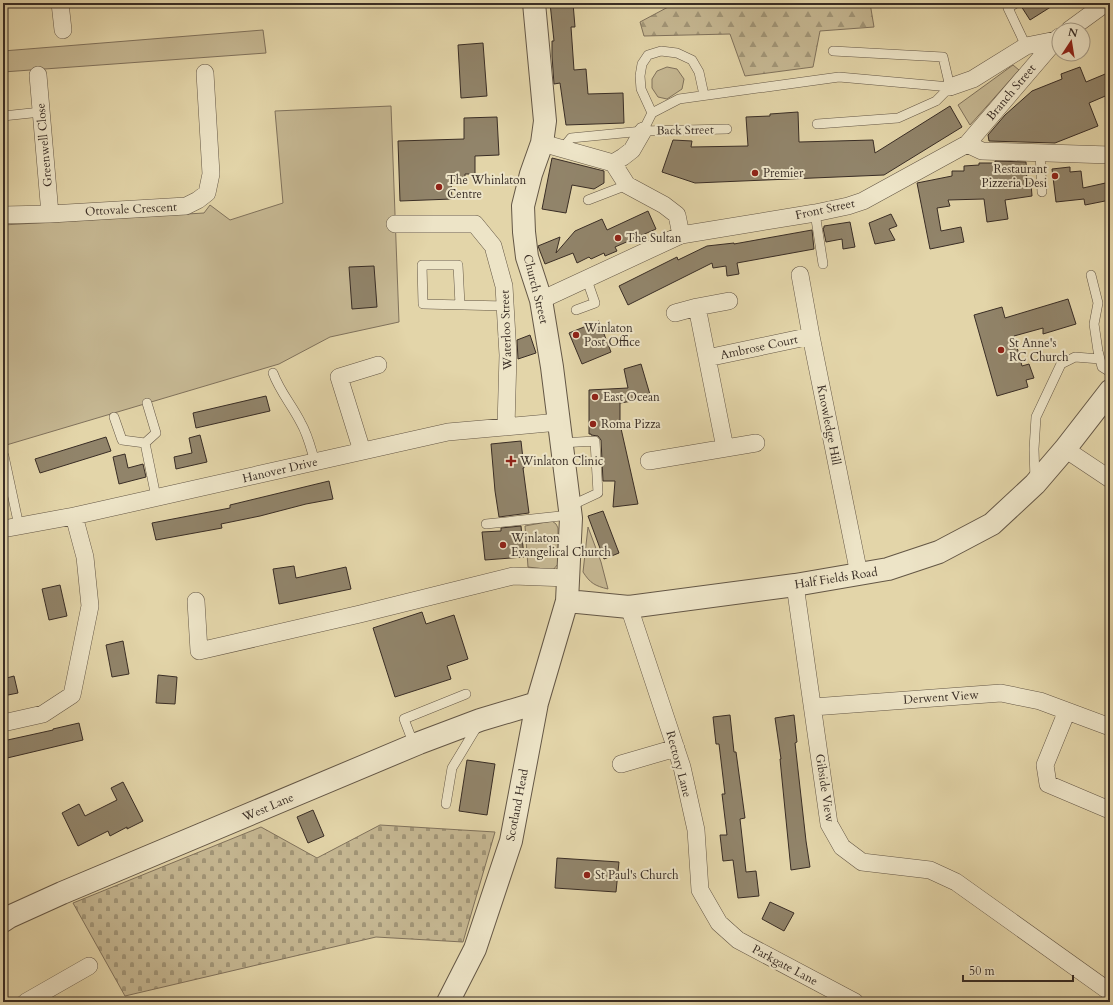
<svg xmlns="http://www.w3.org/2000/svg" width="1113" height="1005" font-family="Cardo,serif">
<defs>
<pattern id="forest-firs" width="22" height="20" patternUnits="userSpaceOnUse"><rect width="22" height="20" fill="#c6b893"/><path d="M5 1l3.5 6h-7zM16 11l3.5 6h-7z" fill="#a29678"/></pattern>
<pattern id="cemetery-stones" width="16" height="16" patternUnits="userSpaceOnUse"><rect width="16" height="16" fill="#c6b893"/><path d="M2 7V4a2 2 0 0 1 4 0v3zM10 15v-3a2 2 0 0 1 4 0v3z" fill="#a29678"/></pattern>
</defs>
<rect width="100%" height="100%" fill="#e3d5a9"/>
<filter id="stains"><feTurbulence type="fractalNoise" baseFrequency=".005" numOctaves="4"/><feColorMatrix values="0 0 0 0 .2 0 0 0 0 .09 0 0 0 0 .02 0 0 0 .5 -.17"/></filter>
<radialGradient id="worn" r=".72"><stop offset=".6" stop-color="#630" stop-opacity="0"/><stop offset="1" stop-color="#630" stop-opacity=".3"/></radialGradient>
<path fill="#c6b893" stroke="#80725c" d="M263 30 266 53 3 72V51Z
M1013 65 1019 70 970 125 958 105Z
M667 67 677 69 684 79 682 89 667 99 658 97 652 88V79L657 71Z
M391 106 399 322 330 337 279 364 3 446V225L204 213 210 205 230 220 283 203 275 111Z
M552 521 556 524 558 528V564L553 570 528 567 525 526Z
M588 527 601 562 608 589C595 586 590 583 583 572Z"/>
<path fill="url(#forest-firs)" stroke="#80725c" d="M670 3H870L874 27 820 31 813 67 745 76 730 34 644 36 640 22 670 6Z"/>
<path fill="url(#cemetery-stones)" stroke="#80725c" d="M380 825 495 832 463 942 376 937 125 996 73 903 261 827 317 858Z"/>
<path fill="#91846a" stroke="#392d25" d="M550 3H573L575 27H571L574 70 586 69 588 94 623 93 624 123 566 125 560 83 554 84 552 56V41H554Z
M1022 3H1057L1030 20 1021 6Z
M483 43 487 96 461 98 458 45Z
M1080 67 1086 82 1110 72V94L1089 103 1098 126 1055 143 989 141 988 135 1005 115 1032 91 1062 79 1061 74Z
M950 106 962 127 884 175 695 183 662 172 673 140 692 141 691 147 748 146 746 117 770 116V114L798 112 799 142 873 140 875 153Z
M497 117 499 155 475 156V174H465V181H451L452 199 400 201 398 141 464 139V118Z
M552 158 604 171V183L594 189 572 185 566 213 542 209Z
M995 161 1026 162 1027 183H1031L1032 196 1005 200 1008 219 987 222 984 199 948 200 950 206 937 208 941 231 961 227 964 242 930 249 917 183 952 176V171H964V166L979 165V163H995Z
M1070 167V172L1081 171 1083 188 1110 182V200L1085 205 1084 199 1056 202 1052 169Z
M648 211 656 229 615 247 617 251 605 256 604 253 591 259 589 257 577 263 573 253 545 264 538 246 560 237 556 253 575 231 602 219 607 230Z
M891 214 897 226 889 229 895 240 875 244 869 223Z
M850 222 855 247 843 249 842 239 826 242 823 228H824V226Z
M812 230 814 249 737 263 739 274 727 276 726 266 713 268 712 263 628 305 619 286 677 257 678 260 707 246 734 243V244Z
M374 266 377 307 352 309 349 267Z
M1068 299 1076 324 1043 334V328L1014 336 1022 366 1029 364 1034 378 1026 380 1028 387 997 396 974 315 1002 307 1005 318Z
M599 321 611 352 582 364 569 333Z
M530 335 536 353 518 359 517 340Z
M641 364 651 398 620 403V424L638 504 613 507 615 481H603L601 440 598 436 591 435V434H589V390L628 388 624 369Z
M266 396 270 411 196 428 193 413Z
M200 435 207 462 176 469 174 457 192 453 189 438Z
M106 437 111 451 40 473 35 459Z
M521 441 524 468H523L529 513 499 517 495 491 491 444Z
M125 454 128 468 143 464 146 477 119 484 113 457Z
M329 481 333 499 306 504 260 516 221 524 222 528 156 540 152 523 230 508V505Z
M603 511 619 553 604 559 588 516Z
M521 526 524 557 485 560 482 532 501 531V528Z
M294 566 296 578 346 567 351 589 279 604 273 569Z
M60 585 67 616 49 620 42 589Z
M422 612 426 624 454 615 468 659 447 666 451 679 395 697 373 628Z
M123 641 129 674 112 677 106 645Z
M158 675 177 677 175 704 156 703Z
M14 676 18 693 3 696V679Z
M730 715 734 752H736L745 818 740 819 746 872 756 871 759 896 738 898 733 860 723 861 720 835H727L722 794H725L719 744H716L713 717Z
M794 715 797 742 795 743 806 841 810 867 791 870 780 759H781L775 718Z
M79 723 83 740 3 759V741L53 730V729Z
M467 760 495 764 487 815 459 811Z
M123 782 143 821 127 829V827L110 836 108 831 78 846 62 813 79 804 85 816 117 800 111 788Z
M313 810 324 836 308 843 297 817Z
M557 858 619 862 616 892 555 888Z
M770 902 794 913 784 931 762 919Z"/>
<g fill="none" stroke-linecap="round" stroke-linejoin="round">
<g stroke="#645746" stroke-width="10">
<path id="service" d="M1016 3 1008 8 1026 46
M833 51 943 57 950 87
M652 113 641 89 640 76 642 64 648 55 661 51 677 53 692 60 699 72 704 95
M3 116 41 112
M817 124 898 118 936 101 950 87
M643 131 652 113 679 99 839 77 950 87
M562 149 571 138 643 131 727 129
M1040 153 1042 192
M588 200 627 185
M815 213 823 264
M1091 275 1098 303 1094 324 1098 351 1102 367 1110 372
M460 305 458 265H422L423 304 505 306
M576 310 595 303 587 280
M273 373C280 392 292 405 301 423 308 435 311 449 315 462
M147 403 156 433 145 443 156 497
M114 417 122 440 145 443
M561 443 595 441 598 493 570 506
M4 456 19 526
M1035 480 1034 449 1036 417 1061 364 1075 357 1100 359
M486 524 570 515
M414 745 404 719 466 694
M446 804 452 768 478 725"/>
</g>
<g stroke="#645746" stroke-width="18">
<path id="minor" d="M60 3 63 30
M1069 30 1106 3
M38 75 50 214
M950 87 973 79 1026 46 1056 40
M542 143 613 163 627 185 664 205 677 215 681 235
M967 144 1056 40 1059 37
M613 163 623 157 632 150 643 131
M3 215 50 214 186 206 198 200 207 193 211 174 205 73
M395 224H475L493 246 504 286 508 355 506 427
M800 275 811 336 859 574
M541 300 681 235 815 213 848 206 863 201 967 144 982 151 1110 155
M697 307 725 448
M675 313 697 307 729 301
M707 358 811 336
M1065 449 1110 479
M362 451 339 377 378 365
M649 461 756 443
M3 529 74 516 448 432 559 422
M795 585 829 824 842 847 862 862 930 870 956 882 1110 992
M196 601 199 651 360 614 513 576 568 578
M629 607 682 767 696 830 700 890 719 923 738 940 855 1002
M813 707 1001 693 1040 701 1110 727
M1067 711 1045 765 1048 784 1107 809 1110 808
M3 723 43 714 72 695 90 606 85 557 74 516
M621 764 676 748
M26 1002 89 966"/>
</g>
<g stroke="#645746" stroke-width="24">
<path id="tertiary" d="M567 601 629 607 795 585 859 574 888 569 939 552 992 524 1035 484 1065 449 1110 391
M3 921 9 917 62 893 419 743 480 720 537 703
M448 1002 475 949 511 841 537 703 567 601 571 518 552 367 541 300 527 257 524 232 523 206 531 174 542 143 545 121 534 3"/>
</g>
<use href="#service" stroke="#ede4c7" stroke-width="9"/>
<use href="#minor" stroke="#ede4c7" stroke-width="17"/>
<use href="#tertiary" stroke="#ede4c7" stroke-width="22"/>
</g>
<g fill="#8f2418" stroke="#ede4c7" stroke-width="1.5">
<circle cx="755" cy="173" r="4"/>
<circle cx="1055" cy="176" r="4"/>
<circle cx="439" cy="187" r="4"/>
<circle cx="618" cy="238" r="4"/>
<circle cx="576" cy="335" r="4"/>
<circle cx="1001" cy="350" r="4"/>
<circle cx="595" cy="397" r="4"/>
<circle cx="593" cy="424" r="4"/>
<path d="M509 455h4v4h4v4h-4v4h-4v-4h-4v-4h4z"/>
<circle cx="503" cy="545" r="4"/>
<circle cx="587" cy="875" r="4"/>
</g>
<g text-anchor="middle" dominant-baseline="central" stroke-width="4" stroke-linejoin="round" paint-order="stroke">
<g font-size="12" fill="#392d25" stroke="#ede4c7">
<text transform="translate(1011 92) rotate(-50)">Branch Street</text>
<text transform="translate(685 130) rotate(-1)">Back Street</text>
<text transform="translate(44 145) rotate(-95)">Greenwell Close</text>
<text transform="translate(131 209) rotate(-3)">Ottovale Crescent</text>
<text transform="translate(825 209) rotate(-12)">Front Street</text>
<text transform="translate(536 289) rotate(76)">Church Street</text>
<text transform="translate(506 330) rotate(-92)">Waterloo Street</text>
<text transform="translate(759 347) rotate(-12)">Ambrose Court</text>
<text transform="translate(829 425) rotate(79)">Knowledge Hill</text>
<text transform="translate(280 470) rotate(-13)">Hanover Drive</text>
<text transform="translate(836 578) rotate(-9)">Half Fields Road</text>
<text transform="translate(941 697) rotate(-4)">Derwent View</text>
<text transform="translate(679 764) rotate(75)">Rectory Lane</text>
<text transform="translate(825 788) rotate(81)">Gibside View</text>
<text transform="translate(517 805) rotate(-79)">Scotland Head</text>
<text transform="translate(268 807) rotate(-23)">West Lane</text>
<text transform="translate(785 965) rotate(28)">Parkgate Lane</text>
</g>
<g font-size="12" fill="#392d25" stroke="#ede4c7" text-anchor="start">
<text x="1047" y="169" text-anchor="end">Restaurant<tspan x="1047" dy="14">Pizzeria Desi</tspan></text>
<text x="763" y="173">Premier</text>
<text x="447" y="180">The Whinlaton<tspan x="447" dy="14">Centre</tspan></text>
<text x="626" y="238">The Sultan</text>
<text x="584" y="328">Winlaton<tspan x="584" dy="14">Post Office</tspan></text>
<text x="1009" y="343">St Anne's<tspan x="1009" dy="14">RC Church</tspan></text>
<text x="603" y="397">East Ocean</text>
<text x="601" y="424">Roma Pizza</text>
<text x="520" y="461">Winlaton Clinic</text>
<text x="511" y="538">Winlaton<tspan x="511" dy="14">Evangelical Church</tspan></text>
<text x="595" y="875">St Paul's Church</text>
</g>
</g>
<rect width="1113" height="1005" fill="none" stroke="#e3d5a9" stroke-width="16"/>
<rect x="4" y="4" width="1105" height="997" fill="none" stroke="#392d25" stroke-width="2"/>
<rect x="8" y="8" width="1097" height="989" fill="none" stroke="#392d25"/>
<g transform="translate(1071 42) rotate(12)"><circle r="19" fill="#ede4c7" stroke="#a59b86"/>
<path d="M0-3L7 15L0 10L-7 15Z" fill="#8f2418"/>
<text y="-6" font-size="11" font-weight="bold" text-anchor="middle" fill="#392d25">N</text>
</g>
<path d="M963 975v6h110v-6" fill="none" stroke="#392d25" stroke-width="2"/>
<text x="969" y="975" font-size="12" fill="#392d25" stroke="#ede4c7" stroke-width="3" paint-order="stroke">50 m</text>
<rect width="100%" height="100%" filter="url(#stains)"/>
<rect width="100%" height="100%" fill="url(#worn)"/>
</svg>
